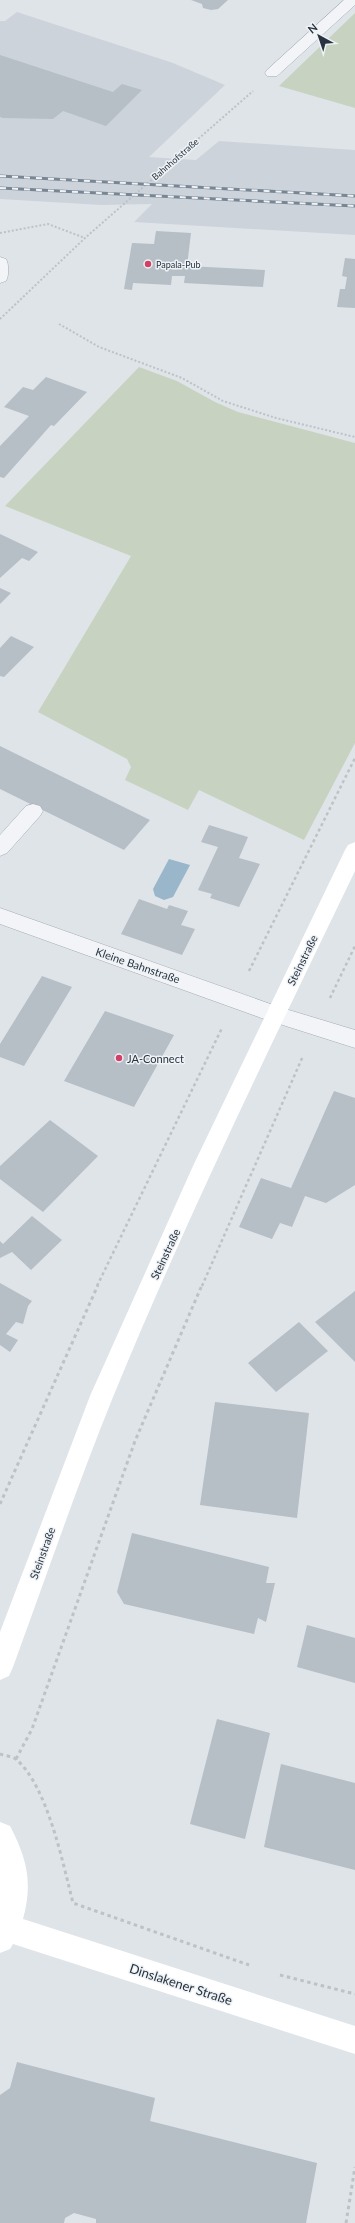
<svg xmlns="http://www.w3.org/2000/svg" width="355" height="2223" font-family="Lato,sans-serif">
<rect width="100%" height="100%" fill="#dfe4e9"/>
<path fill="#cdd3db" d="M17 12 173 63 225 85 149 157 196 160 219 141 355 150V235L134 222 152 204 101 205 0 199V21H5Z"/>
<path fill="#c7d3c0" d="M355 13V108L279 86Z
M139 367 177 381 215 402 238 412 355 443V743L304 840 199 790 188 810 125 780 131 767 127 759 38 712 131 556 5 506Z"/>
<path fill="#99b6ca" d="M169 859 190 865 173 897 164 900 155 896 153 889Z"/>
<path fill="#b6bec6" d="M191 0H228L218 9 211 10 203 8 202 4Z
M0 55 113 92 122 84 142 90 106 126 63 111 53 119 3 118 0 117Z
M156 231 191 233 187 266 265 270 263 287 184 283 185 276H172L171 285 133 283 132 290 124 289 132 243 154 244Z
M345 258 355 259V308L337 307 340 289H345L347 277 342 276Z
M46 377 87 392 54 426 51 425 4 478 0 477V446L29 416 4 407 23 387 33 390Z
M0 534 38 552 29 561 22 558 0 578Z
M0 588 11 593 0 604Z
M11 636 34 647 4 677 0 676V648Z
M0 746 150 820 124 850 0 789Z
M209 825 248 837 239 858 260 864 239 907 210 898 212 894 198 890 218 847 201 842Z
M139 899 167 909 169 905 188 911 181 925 195 929 182 955 121 934Z
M42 976 72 987 24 1066 0 1057V1044Z
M105 1011 174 1035 134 1107 64 1081Z
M334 1091 355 1098V1185L326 1203 305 1196 292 1227 280 1223 272 1239 239 1227 261 1178 291 1188Z
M50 1120 98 1156 43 1212 0 1179V1166Z
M32 1216 62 1240 31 1270 12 1252 0 1258V1241L3 1244Z
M0 1283 32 1301 28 1306 23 1324 16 1322 6 1334 18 1340 10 1352 0 1345Z
M355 1291V1362L315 1322Z
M299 1322 328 1351 276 1392 248 1363Z
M215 1402 309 1413 297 1518 200 1505Z
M132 1533 269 1567 266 1583H275L266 1622 258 1618 254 1634 124 1604 117 1592Z
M307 1625 355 1638V1683L297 1667Z
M217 1719 270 1733 245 1839 190 1824Z
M281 1764 355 1783V1870L264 1847Z
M17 2062 155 2098 150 2121 317 2163 306 2223H96V2219L74 2213 65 2218 64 2223H0V2095L10 2088Z"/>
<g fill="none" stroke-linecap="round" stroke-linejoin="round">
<g stroke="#a4abb3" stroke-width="1">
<path id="street" d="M344 0H355V5L277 76H267L265 73 267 70Z
M0 257 6 259C9 264 9 276 6 281L0 283Z
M33 804 40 806 43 811 40 816 7 853 0 856V835L26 806Z
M0 908 279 1007 355 1030V1048L267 1020 0 924Z"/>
</g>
<path stroke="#bdc2c7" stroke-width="2" stroke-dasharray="2 2" stroke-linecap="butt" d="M0 233 48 224 85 238
M0 319 85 238 253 91
M59 324 99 347 182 378 223 401 276 418 355 437"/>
<path stroke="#bdc2c7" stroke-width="2.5" stroke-dasharray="3 3" stroke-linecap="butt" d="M249 971 355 758
M330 998 355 946
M97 1286 222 1028
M202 1286 303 1056"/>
<path stroke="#bdc2c7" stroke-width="3" stroke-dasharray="3.5 3.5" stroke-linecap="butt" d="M0 1504 98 1285
M0 1754C5 1756 13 1756 17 1760 48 1788 63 1864 73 1903L249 1965
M16 1759 32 1729 135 1441 202 1285
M280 1975 355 1994
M346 2223 355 2167"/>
<use href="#street" fill="#f2f4f7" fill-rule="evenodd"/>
<path fill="#fff" fill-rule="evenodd" d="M355 842V871C271 1045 186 1219 113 1397 77 1486 46 1577 13 1667L9 1676 0 1680V1632L90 1396 193 1166 345 850 348 845Z
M0 1822 10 1826C27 1859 33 1882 23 1919L355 2026V2054L13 1944 10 1949 0 1953Z"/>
<g stroke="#788593" stroke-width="3">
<path id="rail" d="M0 176 355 196
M0 188 355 206"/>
</g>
<use href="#rail" stroke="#eff3f6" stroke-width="2" stroke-dasharray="6" stroke-linecap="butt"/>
</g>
<g fill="#d24067" stroke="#eff3f6" stroke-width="1.5">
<circle cx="148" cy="264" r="4"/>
<circle cx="119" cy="1058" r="4"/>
</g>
<g text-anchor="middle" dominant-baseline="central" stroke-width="3" stroke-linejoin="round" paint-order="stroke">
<g font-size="9" fill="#273340" stroke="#eff3f6">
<text transform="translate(175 159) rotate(-41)">Bahnhofstraße</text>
</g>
<g font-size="9" fill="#273340" stroke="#eff3f6" text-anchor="start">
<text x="156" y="264">Papala-Pub</text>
</g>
<g font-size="11" fill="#273340" stroke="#eff3f6">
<text transform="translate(302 960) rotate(-64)">Steinstraße</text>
<text transform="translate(138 965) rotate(19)">Kleine Bahnstraße</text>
<text transform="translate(165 1254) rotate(-65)">Steinstraße</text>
<text transform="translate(42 1553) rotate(-70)">Steinstraße</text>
</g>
<g font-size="11" fill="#273340" stroke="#eff3f6" text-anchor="start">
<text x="127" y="1058">JA-Connect</text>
</g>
<g font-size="13" fill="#273340" stroke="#eff3f6">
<text transform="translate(181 1984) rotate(18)">Dinslakener Straße</text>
</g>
</g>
<g transform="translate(319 36) rotate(320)" stroke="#eff3f6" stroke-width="3" paint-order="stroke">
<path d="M0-3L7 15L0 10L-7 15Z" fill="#273340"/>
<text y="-6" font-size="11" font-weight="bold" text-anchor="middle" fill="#273340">N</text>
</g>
</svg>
